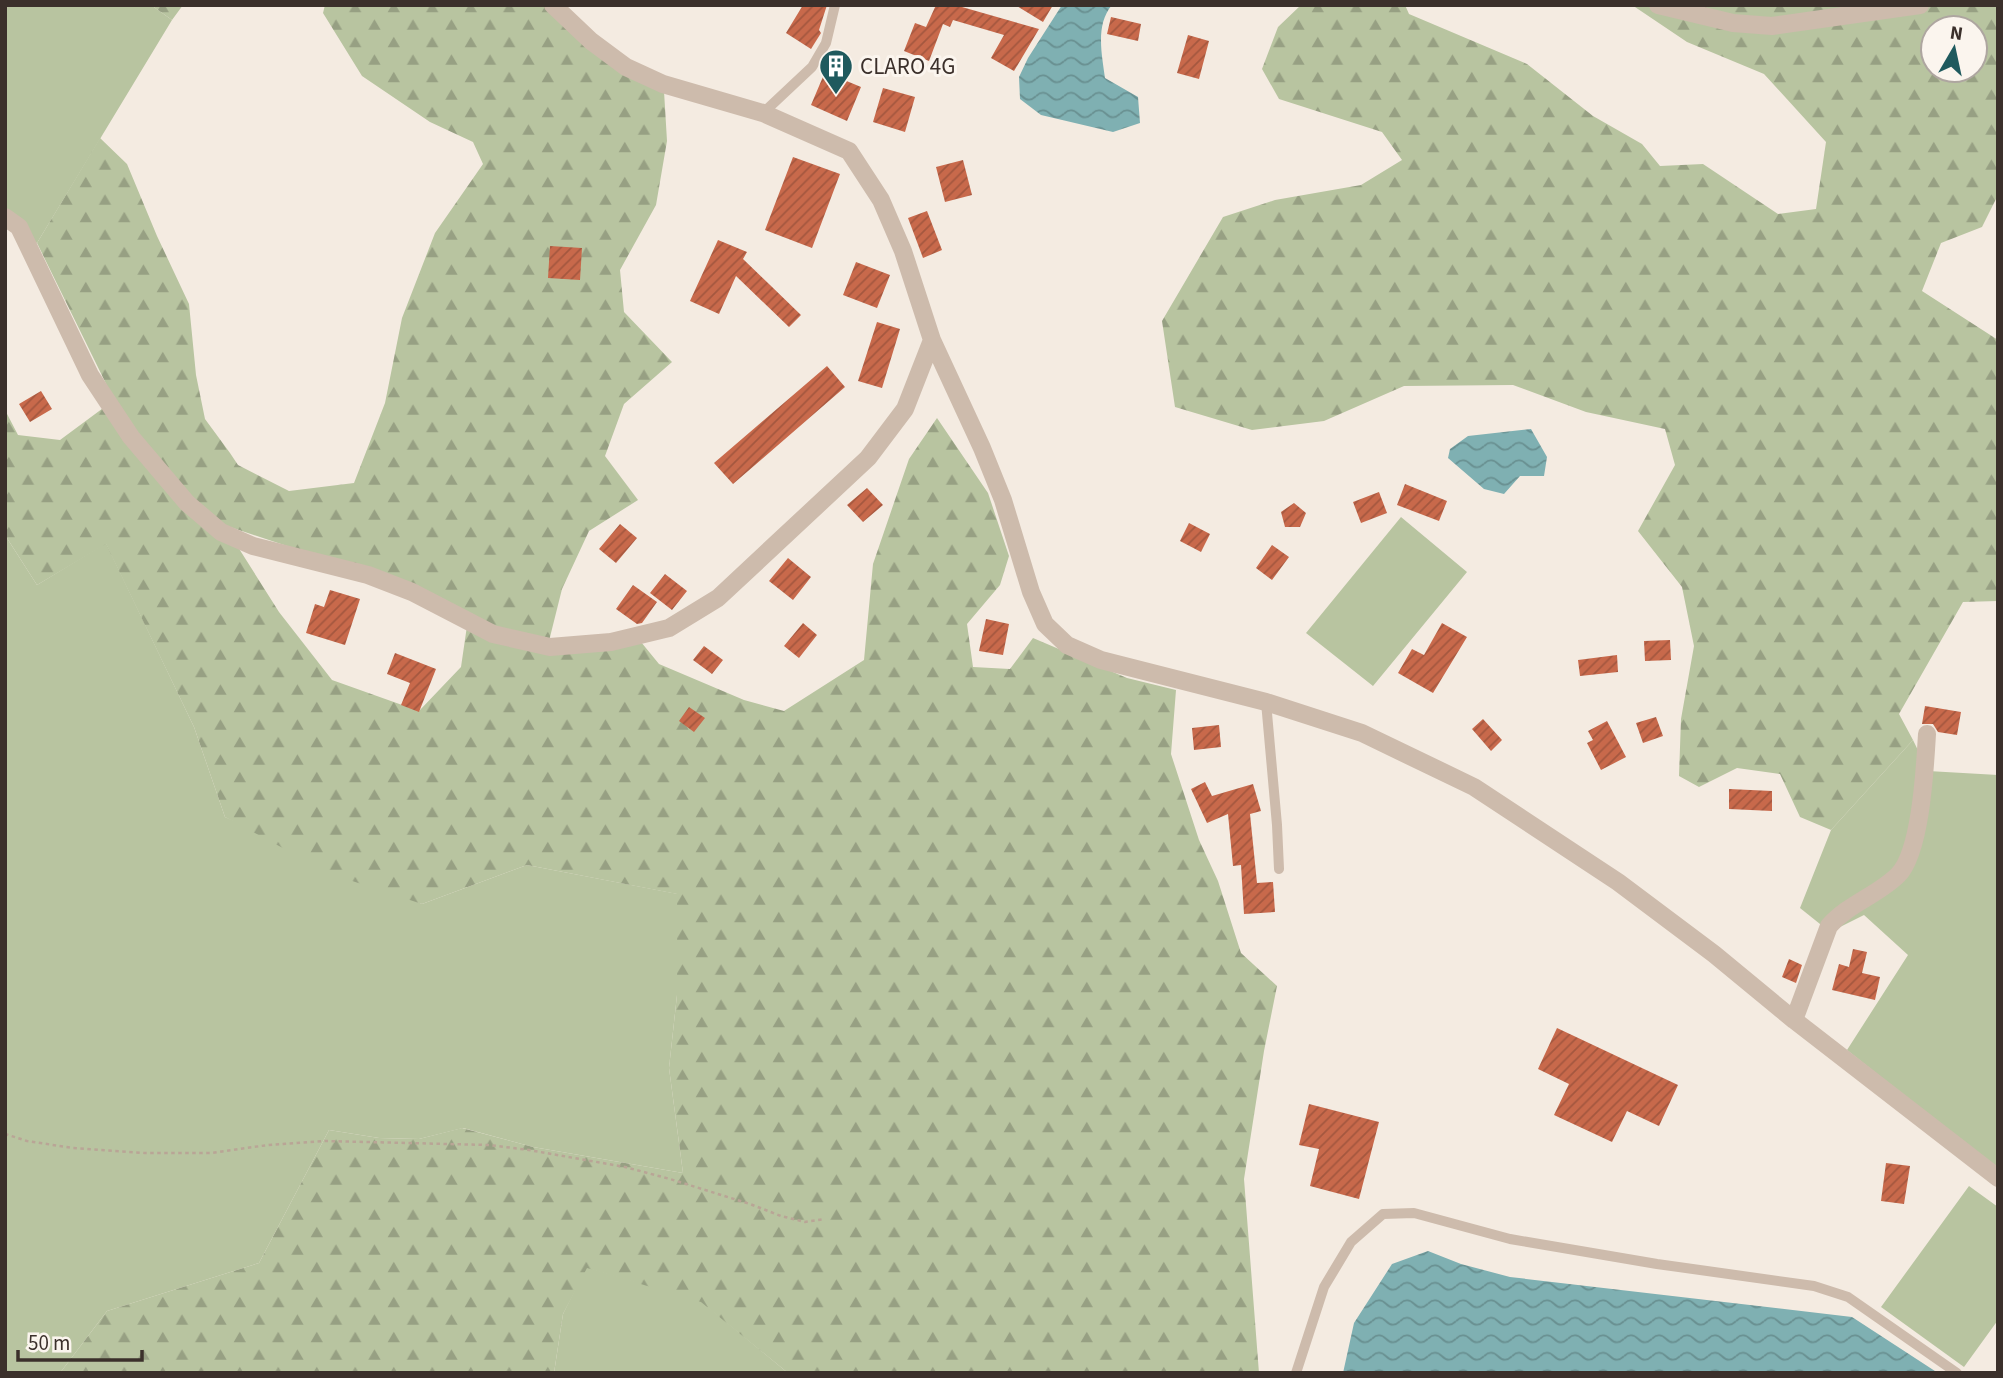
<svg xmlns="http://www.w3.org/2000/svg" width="2003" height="1378" font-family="'Source Sans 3',sans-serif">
<defs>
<pattern id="forest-firs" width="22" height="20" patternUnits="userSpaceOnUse" patternTransform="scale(1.75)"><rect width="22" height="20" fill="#b8c4a0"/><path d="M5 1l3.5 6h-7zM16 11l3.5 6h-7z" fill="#97a083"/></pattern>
<pattern id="water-waves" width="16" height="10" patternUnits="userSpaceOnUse" patternTransform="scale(1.75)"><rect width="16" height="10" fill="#7fb0b2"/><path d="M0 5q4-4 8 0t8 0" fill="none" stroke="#699091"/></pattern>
<pattern id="building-hatch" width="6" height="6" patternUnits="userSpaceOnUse" patternTransform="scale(1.75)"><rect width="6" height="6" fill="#c8694b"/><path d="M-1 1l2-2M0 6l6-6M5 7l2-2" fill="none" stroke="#a4573f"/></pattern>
</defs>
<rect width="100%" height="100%" fill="#f4ebe1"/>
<path fill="#b8c4a0" d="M5 5H151L172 20 37 243 5 228Z
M1401 517 1467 572 1373 686 1306 633Z
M5 535 37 585 106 543 194 727 225 817 422 904 527 865 678 894 677 995 669 1068 683 1173 533 1147 463 1128 419 1139 379 1138 329 1130 259 1263 107 1311 60 1373H5Z
M1913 740 1928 771 1998 775V1170L1847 1050 1908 955 1864 915 1830 932 1800 908 1831 830Z
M1969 1186 1998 1207V1320L1964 1367 1881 1307Z
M586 1267 701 1301 788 1373H554L563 1314Z"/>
<path fill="url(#forest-firs)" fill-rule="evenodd" d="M151 5H183L172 20Z
M325 5H545L664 91 667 141 656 205 620 270 624 312 672 362 624 404 605 456 638 500 589 531 562 589 549 641 632 631 659 664 744 700 784 711 864 660 873 564 909 459 937 418 988 493 1009 556 1000 585 967 624 973 667 1010 669 1033 638 1127 678 1176 690 1171 754 1199 840 1218 881 1241 953 1277 986 1264 1051 1244 1179 1259 1373H788L701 1302 587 1268 563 1314 554 1373H60L107 1311 259 1263 329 1130 379 1138 419 1139 462 1128 533 1147 683 1173 669 1068 677 995V894L527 865 422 904 331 874 225 817 194 727 106 544 37 585 5 535V410L18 435 60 440 114 400 37 243 100 138 127 164 157 236 189 304 196 375 205 419 230 453 238 465 289 491 354 483 385 403 402 318 435 233 483 164 473 142 430 122 362 76 323 13ZM224 525 308 553 468 619 461 667 419 711 332 680 279 612Z
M1301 5H1405L1409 14 1527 64 1593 116 1642 144 1660 166 1703 164 1778 214 1816 209 1826 142 1764 74 1687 42 1632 5H1998V195L1982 227 1941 243 1922 291 1998 340V601L1963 602 1899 714 1913 740 1831 830 1800 817 1780 774 1737 768 1699 787 1679 776 1681 719 1694 646 1682 587 1638 531 1675 465 1665 429 1586 412 1513 385 1404 386 1324 421 1252 430 1175 407 1162 321 1223 217 1275 200 1361 185 1402 160 1382 132 1279 99 1262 69 1278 27ZM1933 28H1975V70H1933Z"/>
<path fill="url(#water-waves)" d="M1062 5H1112C1095 25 1102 55 1105 78L1138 97 1140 123 1113 132 1041 115 1020 99 1019 77 1028 58Z
M1531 429 1547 457 1544 476H1520L1504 494 1484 489 1448 458 1450 449 1468 436Z
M1428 1251 1461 1264 1510 1277 1852 1317 1938 1373H1343L1354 1323 1392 1264Z"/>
<path fill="url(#building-hatch)" d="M803 5H827L819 30 821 33 811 49 786 33Z
M936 5H955L1039 29 1014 71 991 58 1004 35 953 20 950 27 943 24 929 61 904 51 915 23 926 27Z
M1015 5H1053L1043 22Z
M1111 17 1141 24 1138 41 1107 34Z
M1188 35 1209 41 1199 79 1177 73Z
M825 72 861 87 847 121 811 105Z
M883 88 915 97 905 132 873 122Z
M793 157 840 174 812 248 765 230Z
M963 160 972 195 945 202 936 167Z
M927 211 942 250 923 258 908 218Z
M718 240 747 252 743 259 801 315 789 327 736 276 719 314 690 301Z
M550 246 582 248 580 280 548 278Z
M856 262 890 275 877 308 843 295Z
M877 322 900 329 882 388 858 381Z
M827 366 845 387 733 484 714 463Z
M41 391 52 409 30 422 19 404Z
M1405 484 1447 501 1439 521 1397 505Z
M867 488 883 505 863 522 847 505Z
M1379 492 1387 513 1361 523 1353 502Z
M1294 503 1306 513 1300 527H1285L1281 512Z
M1189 523 1210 534 1201 552 1180 541Z
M620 524 637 538 616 563 599 549Z
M1272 545 1289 557 1272 580 1256 568Z
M788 558 811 577 793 600 769 581Z
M665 574 687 591 672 610 650 593Z
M633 585 657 602 642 623 637 624 616 609Z
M330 590 360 599 345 645 306 633 315 604 324 607Z
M986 619 1009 624 1003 655 979 651Z
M803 623 817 635 799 658 784 646Z
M1442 623 1467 637 1433 693 1398 673 1412 649 1424 655Z
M1670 640 1671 660 1645 661 1644 641Z
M704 646 723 660 712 674 693 660Z
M395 653 436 669 419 712 401 705 410 683 387 674Z
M1617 655 1618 672 1580 676 1578 660Z
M1925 706 1961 712 1957 735 1938 732 1933 724H1922Z
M689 707 705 718 694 732 679 721Z
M1656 717 1663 736 1643 743 1636 723Z
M1483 719 1502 740 1491 751 1472 729Z
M1607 721 1626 757 1601 770 1587 743 1593 740 1588 731Z
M1219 725 1221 747 1194 750 1192 728Z
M1205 782 1212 796 1253 784 1261 811 1250 814 1257 883 1273 882 1275 912 1244 914 1241 865 1233 866 1228 814 1207 823 1191 789Z
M1729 789 1772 791V811L1729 809Z
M1853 949 1867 952 1862 973 1880 977 1875 1000 1832 990 1839 964 1849 967Z
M1789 959 1802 965 1796 983 1782 977Z
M1557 1028 1678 1085 1659 1126 1627 1111 1612 1142 1554 1115 1569 1084 1538 1069Z
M1309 1104 1379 1122 1359 1199 1310 1186 1319 1149 1299 1145Z
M1886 1163 1910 1166 1904 1204 1881 1201Z"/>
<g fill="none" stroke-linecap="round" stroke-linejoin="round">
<path stroke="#b9a596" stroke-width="2.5" stroke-dasharray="3.5 3.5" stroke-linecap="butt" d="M5 1134 27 1141 73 1148 145 1153H211L268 1145 326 1141 489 1145 529 1150 625 1167 670 1179 750 1204 781 1216 805 1222 825 1219"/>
<path stroke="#cdbbac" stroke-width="10" d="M763 113 812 67 826 43 835 5
M1266 702 1277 825 1279 869
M1296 1373 1324 1287 1351 1242 1383 1214 1414 1213 1510 1239 1657 1264 1814 1286 1848 1297 1957 1373"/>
<path stroke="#cdbbac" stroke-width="18" d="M553 5 591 41 626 67 663 84 763 113 849 151 881 200 903 251 932 340 982 448 1003 500 1031 592 1045 624 1067 645 1101 660 1266 702 1362 733 1474 787 1618 882 1714 954 1794 1020 1998 1178
M1658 5 1733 23 1772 26 1920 5
M5 217 19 227 90 375 131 437 187 503 221 532 253 546 368 575 412 592 493 634 550 647 611 642 669 628 718 598 868 458 905 409 932 340
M1794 1020 1829 926C1848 904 1878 895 1898 875 1921 852 1925 767 1927 734"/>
</g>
<defs>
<g id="building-pin" transform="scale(1.75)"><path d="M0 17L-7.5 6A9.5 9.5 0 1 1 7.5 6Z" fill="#1f5a5e" stroke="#fbf5ee"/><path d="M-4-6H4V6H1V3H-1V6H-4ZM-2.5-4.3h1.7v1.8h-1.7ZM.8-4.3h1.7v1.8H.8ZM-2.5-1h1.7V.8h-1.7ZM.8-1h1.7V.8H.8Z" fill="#fff"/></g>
</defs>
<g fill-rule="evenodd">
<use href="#building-pin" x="836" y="66"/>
</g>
<g text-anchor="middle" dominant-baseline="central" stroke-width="6" stroke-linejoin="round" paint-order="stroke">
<g font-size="23" fill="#3b302b" stroke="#fbf5ee" text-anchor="start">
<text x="860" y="66">CLARO 4G</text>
</g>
</g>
<rect width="2003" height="1378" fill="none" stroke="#3b302b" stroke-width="14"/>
<g transform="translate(1954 49) rotate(9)"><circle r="33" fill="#fbf5ee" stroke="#aea6a0" stroke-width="2"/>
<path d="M0-5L12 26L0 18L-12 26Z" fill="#1f5a5e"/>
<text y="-10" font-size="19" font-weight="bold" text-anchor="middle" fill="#3b302b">N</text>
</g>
<path d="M18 1350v10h124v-10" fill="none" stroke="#3b302b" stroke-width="3.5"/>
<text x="28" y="1350" font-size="21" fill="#3b302b" stroke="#fbf5ee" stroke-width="5" paint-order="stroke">50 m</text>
</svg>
